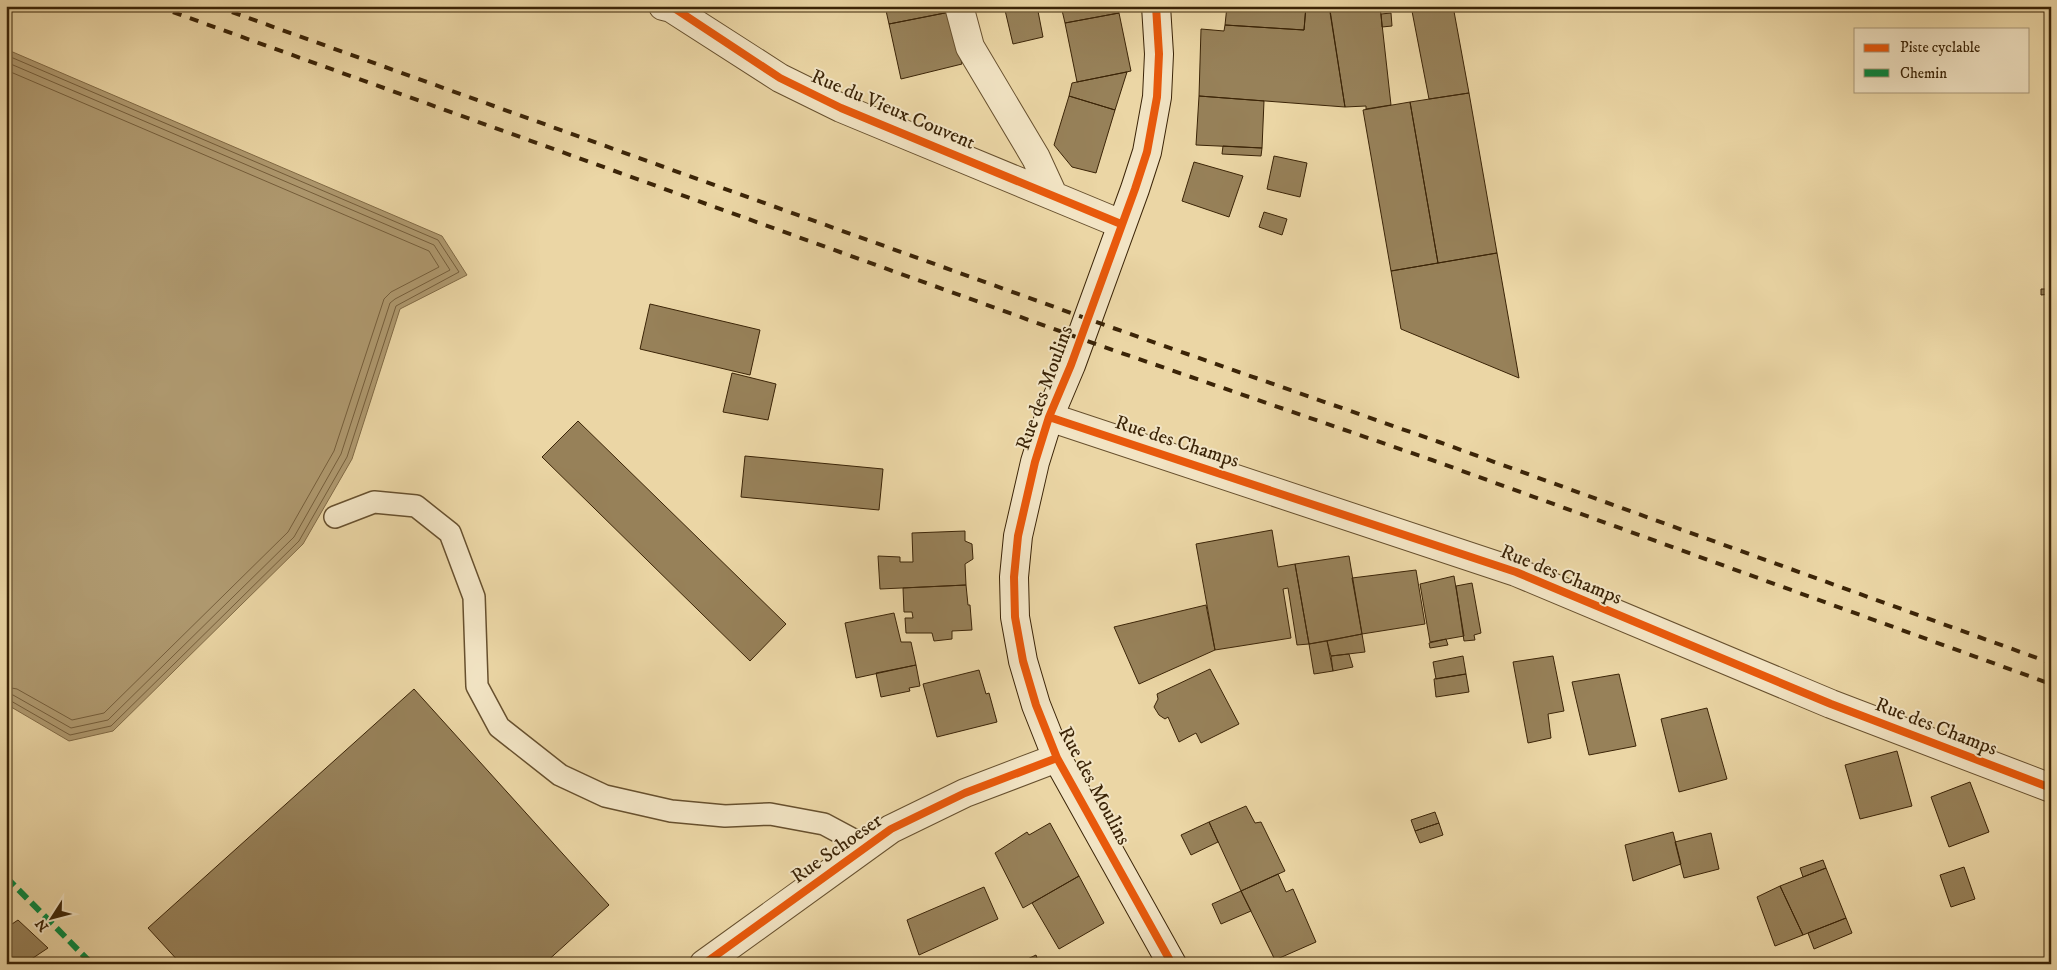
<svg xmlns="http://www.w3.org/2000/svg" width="2057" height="970" font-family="'IM FELL DW Pica',serif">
<rect width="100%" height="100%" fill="#ebd6a5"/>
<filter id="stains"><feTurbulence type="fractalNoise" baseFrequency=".004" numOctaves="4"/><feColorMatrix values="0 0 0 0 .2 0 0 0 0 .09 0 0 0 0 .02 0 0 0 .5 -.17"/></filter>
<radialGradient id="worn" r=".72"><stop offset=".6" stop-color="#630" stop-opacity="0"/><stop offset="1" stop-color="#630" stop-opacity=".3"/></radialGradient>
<path fill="#af996f" stroke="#816a45" d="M8 50 442 236 467 275 400 309 352 459 303 544 113 731 69 741 6 704V54Z"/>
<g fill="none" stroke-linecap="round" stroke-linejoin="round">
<path stroke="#755e3b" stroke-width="1" d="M6 55 438 240 459 272 396 306 347 457 299 541 111 726 70 735 11 701 6 700
M6 62 434 245 450 270 395 299 390 303 341 454 294 537 108 720 71 728 13 695 6 694
M6 70 429 251 439 267 391 292 384 299 334 451 288 532 104 713 72 720 17 689 6 687"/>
</g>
<path fill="#978159" stroke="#3b2407" d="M885 6H949L950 12 889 24Z
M1004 6H1037L1043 37 1013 44Z
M1061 6H1117L1119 13 1065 23Z
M1227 6H1306L1304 30 1225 25Z
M1306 6H1329L1345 107 1199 96 1201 29 1224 31 1225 25 1304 30Z
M1329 6H1358L1330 10Z
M1358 6H1380L1391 105 1366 109V106L1345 107 1330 10Z
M1380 6H1408L1380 10Z
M1411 6H1453L1469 93 1429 99Z
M950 12 962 64 901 79 889 24Z
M1119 13 1131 71 1077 82 1065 23Z
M1391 13 1392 26 1382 27 1381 14Z
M1127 72 1115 110 1069 96 1072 83Z
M1469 93 1497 253 1438 263 1410 102Z
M1069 96 1115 110 1096 173 1072 167 1054 145Z
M1199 96 1264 101 1262 148 1196 145Z
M1410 102 1438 263 1391 271 1363 110Z
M1223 146 1262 148 1261 156 1222 154Z
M1274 156 1307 163 1300 197 1267 189Z
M1194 162 1243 176 1229 217 1182 201Z
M1264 212 1287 219 1282 235 1259 227Z
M1497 253 1519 378 1401 329 1391 271Z
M2041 289H2051V294L2041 295Z
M650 304 760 330 750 375 640 349Z
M732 373 776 384 768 420 723 412Z
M578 421 786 624 750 661 542 457Z
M745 456 883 469 879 510 741 497Z
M1272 530 1278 567 1295 564 1309 644 1297 645 1288 588 1283 589 1291 638 1215 650 1196 544Z
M965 531V541L972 544 973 559 965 564 966 585 880 589 878 556 900 557V562H913L912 533Z
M1349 556 1362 634 1309 644 1295 564Z
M1416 570 1425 624 1362 634 1352 578Z
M1454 576 1464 636 1430 642 1420 584Z
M1472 583 1481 633 1474 635 1475 640 1464 641 1456 586Z
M966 585 968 605H970L972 630 952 631V639L934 641 932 633H906L905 618H913L912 612H904L903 588Z
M1206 605 1215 650 1139 684 1114 627Z
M894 613 901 642H911L916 665 856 678 845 623Z
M1362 634 1365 652 1331 656 1327 641Z
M1446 639 1448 645 1430 648 1429 643Z
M1327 641 1333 671 1314 674 1309 644Z
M1349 654 1353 667 1333 671 1331 656Z
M1463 656 1466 674 1436 679 1433 662Z
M1553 656 1564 711 1548 714 1551 738 1528 743 1513 662Z
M916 665 920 686 909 688 910 691 881 697 876 673Z
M1210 669 1239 724 1201 743 1196 733 1179 742 1168 717 1165 719 1159 715 1154 707 1158 699 1157 694Z
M979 670 986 694 989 693 997 722 937 737 923 684Z
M1466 674 1469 692 1436 697 1434 679Z
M1619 674 1636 746 1589 755 1572 682Z
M414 689 609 905 544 964H181L148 928Z
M1707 708 1727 779 1679 792 1661 719Z
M1897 751 1912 806 1860 819 1845 765Z
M1970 782 1989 832 1949 847 1931 797Z
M1246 806 1255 823 1261 822 1285 871 1241 891 1209 822Z
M1435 812 1439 823 1415 831 1411 820Z
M1209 822 1218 842 1191 855 1181 835Z
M1050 823 1079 876 1023 908 995 853 1027 832 1029 835Z
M1439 823 1443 835 1420 843 1415 831Z
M1673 832 1681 864 1633 881 1625 845Z
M1711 833 1719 869 1684 878 1675 842Z
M1823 860 1826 868 1803 877 1800 868Z
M1964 867 1975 899 1951 907 1940 875Z
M1826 868 1846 918 1803 935 1780 886Z
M1278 874 1286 892 1293 889 1316 942 1275 960 1241 891Z
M1079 876 1104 923 1059 949 1032 903Z
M1780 886 1803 935 1775 946 1757 897Z
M984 887 998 919 919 955 907 920Z
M1241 891 1251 911 1221 924 1212 904Z
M1846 918 1852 933 1814 949 1808 933Z
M18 920 48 948 24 964H6V928Z
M1036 955 1039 964H1017Z"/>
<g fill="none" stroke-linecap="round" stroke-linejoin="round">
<g stroke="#67502e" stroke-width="24">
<path id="lane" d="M335 517 374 502 416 506 450 533 474 597 477 686 499 727 560 775 605 796 671 811 725 816 770 814 824 824 867 847"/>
</g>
<g stroke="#67502e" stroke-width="30">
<path id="street" d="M663 6 671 8 780 78 841 108 1121 224
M959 6 970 47 1036 158 1053 195
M1049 417 1516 572 1831 704 2051 788
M704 964 891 829 965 793 1057 758"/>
</g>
<g stroke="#3b2407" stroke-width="30">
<path id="secondary" d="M1156 6 1159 54 1157 97 1147 152 1135 189 1071 365 1049 417 1035 462 1018 536 1014 577 1015 617 1023 661 1036 705 1057 758 1172 964"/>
</g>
<use href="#lane" stroke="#f2e4c4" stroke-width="21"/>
<use href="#street" stroke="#f2e4c4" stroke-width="28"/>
<use href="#secondary" stroke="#f2e4c4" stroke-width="28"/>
<path stroke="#3b2407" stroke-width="4" stroke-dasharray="9 9" stroke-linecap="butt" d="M156 6 1104 347 1432 460 2051 684
M215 6 1113 328 1439 442 2051 663"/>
<path stroke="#00873e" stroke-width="6" stroke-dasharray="12 6" stroke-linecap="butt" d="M6 877 92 964"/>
<g stroke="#f2e4c4" stroke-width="11">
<path id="cycleway" d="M671 6 780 78 841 108 1121 224
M1156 6 1159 54 1157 97 1147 152 1135 189 1071 365 1049 417 1035 462 1018 536 1014 577 1015 617 1023 661 1036 705 1057 758 1172 964
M1049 417 1516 572 1831 704 2051 788
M704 964 891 829 965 793 1057 758"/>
</g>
<use href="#cycleway" stroke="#e8590c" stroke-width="8"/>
</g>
<g text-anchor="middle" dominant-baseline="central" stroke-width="4" stroke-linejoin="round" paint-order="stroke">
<g font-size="20" fill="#3b2407" stroke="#f2e4c4">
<text transform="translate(893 110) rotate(23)">Rue du Vieux Couvent</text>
<text transform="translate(1045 388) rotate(-70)">Rue des Moulins</text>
<text transform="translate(1177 442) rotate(18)">Rue des Champs</text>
<text transform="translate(1561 575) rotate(22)">Rue des Champs</text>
<text transform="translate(1936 727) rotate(21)">Rue des Champs</text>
<text transform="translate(1094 786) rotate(62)">Rue des Moulins</text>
<text transform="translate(837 849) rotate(-35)">Rue Schoeser</text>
</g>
</g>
<rect width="2057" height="970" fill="none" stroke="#ebd6a5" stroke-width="25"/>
<rect x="8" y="8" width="2042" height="955" fill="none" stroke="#3b2407" stroke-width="2.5"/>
<rect x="12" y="12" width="2032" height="945" fill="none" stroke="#3b2407"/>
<rect x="1854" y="28" width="175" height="65" fill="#f2e4c4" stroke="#a99778"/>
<rect x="1864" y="44" width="25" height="8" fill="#e8590c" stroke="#a99778"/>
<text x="1900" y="52" font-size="15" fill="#3b2407">Piste cyclable</text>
<rect x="1864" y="69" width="25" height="8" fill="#00873e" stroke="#a99778"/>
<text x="1900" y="78" font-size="15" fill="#3b2407">Chemin</text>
<g transform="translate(52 918) rotate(234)" stroke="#f2e4c4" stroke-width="4" paint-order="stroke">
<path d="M0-4L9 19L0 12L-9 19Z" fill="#3b2407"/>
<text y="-8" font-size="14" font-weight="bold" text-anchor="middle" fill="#3b2407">N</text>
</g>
<rect width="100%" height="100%" filter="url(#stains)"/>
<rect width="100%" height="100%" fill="url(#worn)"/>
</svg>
